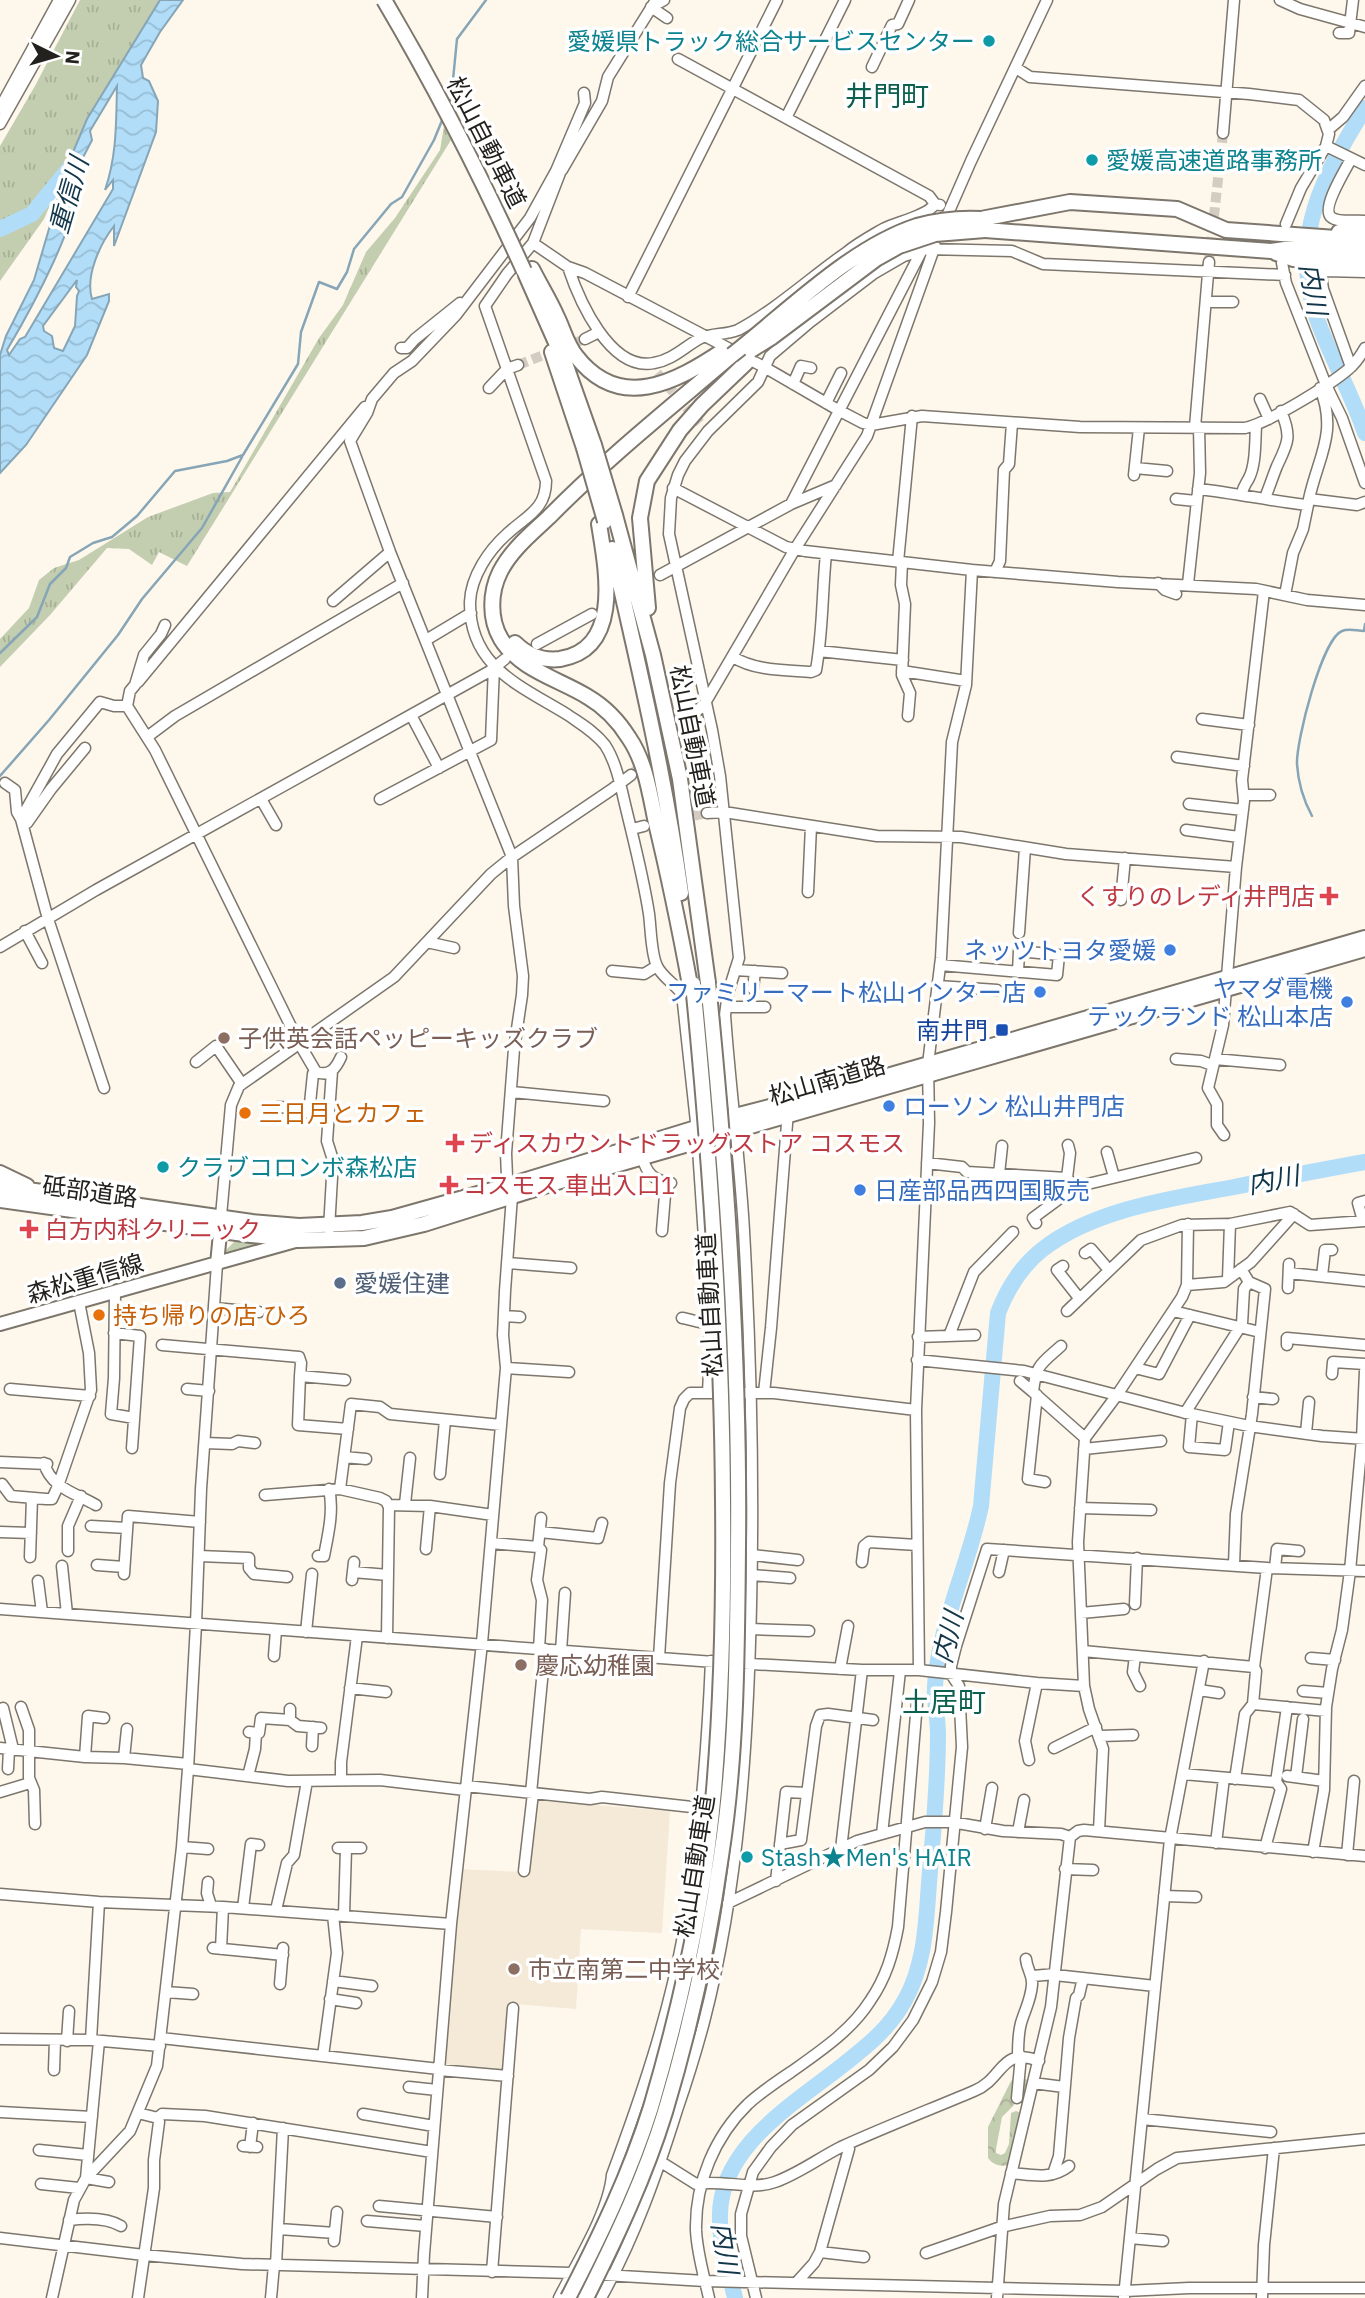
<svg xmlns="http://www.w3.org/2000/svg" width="1365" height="2298" font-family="'IBM Plex Sans','Noto Sans JP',sans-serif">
<defs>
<pattern id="grass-tufts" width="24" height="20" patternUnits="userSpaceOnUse" patternTransform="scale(1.75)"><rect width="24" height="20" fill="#c3cdaf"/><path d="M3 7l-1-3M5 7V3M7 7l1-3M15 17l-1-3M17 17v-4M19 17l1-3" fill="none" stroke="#a7b096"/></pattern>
<pattern id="forest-crowns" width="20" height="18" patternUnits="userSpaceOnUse" patternTransform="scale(1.75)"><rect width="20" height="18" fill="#c3cdaf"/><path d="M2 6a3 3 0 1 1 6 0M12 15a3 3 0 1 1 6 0" fill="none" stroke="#a7b096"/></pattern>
<pattern id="water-waves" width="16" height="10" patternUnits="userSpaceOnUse" patternTransform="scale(1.75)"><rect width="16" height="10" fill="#b1ddf8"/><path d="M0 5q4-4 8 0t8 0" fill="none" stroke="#98bdd4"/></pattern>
</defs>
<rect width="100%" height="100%" fill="#fef7ec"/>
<path fill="#f5ead8" d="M532 1800 670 1811 662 1933 581 1929 576 2009 514 2004 502 2069 442 2066 459 1869 523 1872Z"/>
<path fill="url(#grass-tufts)" d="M80 0H160L87 119 44 219 0 281V146L35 86Z
M444 126 451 140 187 566 159 552 152 565 129 549 107 548 50 615 0 667V639L29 608 39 580 54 568 79 560 148 517 213 493 230 492 319 338 343 305 366 252 395 218 440 150Z
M237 1239 274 1244 226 1255V1250Z"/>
<path fill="url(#forest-crowns)" d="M1015 2077 1026 2079 1030 2083 1026 2095H1020L1016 2100 1014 2105 1002 2117 996 2149V2153L1001 2155 1005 2153 1009 2144 1011 2113 1016 2111 1023 2114 1009 2165C1001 2167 993 2165 988 2158V2127L1011 2081Z"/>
<path fill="url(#water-waves)" stroke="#86a5b6" stroke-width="2" fill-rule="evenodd" d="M160 0H183L160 32 141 65 143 78 149 81 158 101 156 132 114 246V226C100 244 85 276 92 299L109 294V301L87 355 26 445 0 473V355L6 336 34 280 68 164 87 119ZM117 86C116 123 117 155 105 190L113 180V189L25 337 20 339 9 355 7 350C26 318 90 205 75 173L92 140 90 131ZM77 280 76 287 79 291 77 296 75 326 63 351 54 348 52 336 44 331 43 326Z"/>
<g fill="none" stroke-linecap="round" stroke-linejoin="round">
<path stroke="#86a5b6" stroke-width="2.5" d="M448 106 451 100 457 39 486 0
M0 653 37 617 50 584 66 568 70 557 93 543 112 537 137 516 175 471 227 461 243 455 298 364 301 332 319 282 337 289 347 272 354 249 391 204 402 197 434 140 443 118
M0 776 49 720 118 635 142 599 202 528 242 457
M1312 816C1304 801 1298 781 1297 764 1296 741 1322 639 1342 631 1349 628 1357 631 1364 631L1365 624"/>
<path stroke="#b1ddf8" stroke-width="16" d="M1365 108C1323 176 1289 237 1317 319 1331 358 1352 394 1365 433
M0 229 32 214 71 166
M735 2298C729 2272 720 2246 720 2220 717 2148 794 2104 843 2065 867 2046 890 2028 905 2000 927 1961 926 1915 930 1871 934 1826 938 1779 938 1734 938 1718 934 1702 935 1686 938 1628 969 1564 981 1506L998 1313C1008 1287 1021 1266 1043 1249 1093 1210 1169 1199 1229 1188 1274 1179 1320 1170 1365 1162"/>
<path stroke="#d2ccc3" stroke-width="10" stroke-dasharray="10 5" stroke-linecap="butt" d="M1209 262 1223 133
M518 365 585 339
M657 373 700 423
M631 775 691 717
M665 822 707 813"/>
<g stroke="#7c766c" stroke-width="13">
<path id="minor" d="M664 0 651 7 667 18
M1280 0 1300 9 1365 27
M1339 33H1349L1353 0
M678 59 929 196 935 204 940 205
M872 67 892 25 898 24 909 0
M1016 68 1030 77 1249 94 1299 100 1324 120 1329 134 1326 146 1301 188 1286 224
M584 93 585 103 556 171 560 173 533 243 507 274 485 306 546 481C546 510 526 516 507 534 489 550 471 576 470 602 469 667 521 686 568 715 581 724 595 732 605 745 615 760 620 782 624 800 633 838 643 875 649 914 651 929 651 954 657 966 662 977 675 984 682 994L728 993
M0 108 59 0
M786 118 845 0
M0 124 70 0
M1329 129 1343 117 1365 86
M1223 133 1234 0
M1326 146 1365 165
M1351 159C1346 169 1321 208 1331 217 1337 223 1356 220 1365 221
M562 170 602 101 608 77 656 0
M943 225 971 161 1047 0
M533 243 568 267 585 273 764 367 840 411 863 423 871 425 922 416 1080 427 1245 428C1268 423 1334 383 1352 366 1357 361 1361 355 1365 348
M1282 263 1286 283 1326 385 1342 418 1365 483
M568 267C579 300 610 372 654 363 673 360 685 346 701 338 713 333 726 335 738 330 777 309 811 277 847 252 858 243 871 236 883 229 897 222 927 216 935 204
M628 297 777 0
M1207 302H1233
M585 339 599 332
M401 348H407L415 339 460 303
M1351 367 1323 289 1321 275 1325 271 1365 272
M793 384 801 366 811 368
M489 388 507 369 518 365
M1320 388C1338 433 1318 457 1309 499L1357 505 1365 502
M1260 399 1269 419
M826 403 841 373
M1195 427 1209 262
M1135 468 1167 471
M1134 475 1139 428
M673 488 786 547 805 551 972 570 966 685 952 742 941 958 928 1064 929 1123 916 1410 919 1670
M1198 489C1235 493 1271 501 1307 505
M1242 494C1243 486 1246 484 1249 478 1256 464 1255 442 1256 426
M1265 498C1269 488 1273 476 1277 466 1288 443 1292 437 1281 411
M1176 499 1196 501
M791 504 922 250
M898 562 912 416
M902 562 901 585 905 604 902 675 910 693 908 716
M972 570 1118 582 1256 589 1307 600 1365 605
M995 572 1000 561 1004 470 1009 464 1012 423
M660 575 791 504 836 485
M1158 583 1165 590 1176 594
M1188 584 1200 473 1199 427
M1285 595 1293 553 1303 529 1309 500
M333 601 390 552
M165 625 161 634 144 655 135 685 130 691 127 706 155 750 299 1043 316 1072C330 1077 336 1068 341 1057
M426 640 471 613
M537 644 592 614
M819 651 903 660
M733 657C755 671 786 670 811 672L816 670C823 631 822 593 826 554
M902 671 966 681
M138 682 365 407
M411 715 439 768
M691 717 705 703 795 549 867 436 935 246
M1202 719 1249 725
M147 737 175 716 403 583
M1177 757 1244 766
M5 783 15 790 17 812 21 819 48 919 104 1088
M1244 795H1270
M261 799 276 825
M380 799 491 740 494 667
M1189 804 1243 810
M707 813 724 812 877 836 961 837 1066 854 1236 867 1223 1025 1208 1088 1217 1104V1125L1224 1135
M21 819 57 754 100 702 114 706H127
M27 823 51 789 85 748
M632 829 644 826
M1186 830 1239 837
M1236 867 1244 801 1242 780 1264 591
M808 892 811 826
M1121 900 1125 858
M25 931 42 963
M1019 933 1025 848
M427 942 454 948
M0 947 96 890 490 671 505 659
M940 965 1057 975 1059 955 1019 951 1018 972
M735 970 782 973
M612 971 644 974 657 966
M938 986 997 990
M753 989 755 971
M682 994 696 1122
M726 1007H765
M1176 1059 1201 1061 1212 1065
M1215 1059 1280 1065
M196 1062 216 1046 242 1084
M512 1092 604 1101
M278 1107 309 1109
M309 1113 313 1074 316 1072
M698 1149 707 1282 710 1350 708 1393
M1107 1152 1114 1177
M642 1157C647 1174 653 1180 671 1183
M927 1163 962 1167 967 1172 1067 1178 1075 1187
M999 1174 1002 1146
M1067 1178 1070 1153 1068 1145
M221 1216 231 1105 239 1086 394 977 491 874 512 857 611 790 631 775
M1363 1221 1358 1203 1365 1201
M1036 1223 1033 1218 1075 1187 1196 1158
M329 1229 333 1160 327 1141 332 1071
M662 1231 666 1183
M1085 1253 1091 1249 1109 1270
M507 1263 571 1268
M1063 1266 1057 1270 1079 1298
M1289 1273 1365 1281
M1322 1276 1325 1250H1332
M1228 1279 1230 1224
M1187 1285 1224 1282 1251 1262 1294 1214
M1288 1288 1289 1264
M115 1292 114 1378 111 1414 134 1418
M214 1308 259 1312
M1067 1311 1141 1240 1182 1225 1230 1224 1290 1212 1310 1225 1365 1221
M1173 1311 1260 1332
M504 1316 520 1317
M682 1318C691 1319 701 1324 709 1323
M114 1333 140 1336 132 1448
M949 1336 974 1272 1013 1232
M918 1337 975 1335
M162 1345 299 1357 301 1363 300 1376
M1287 1345V1338L1365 1345
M1061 1346C1041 1364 1036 1364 1033 1392L1085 1438
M917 1360 1024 1371 1182 1412 1249 1426 1322 1436 1365 1439
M506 1368 569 1372
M1135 1368 1159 1374 1190 1315
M1332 1374 1333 1362 1365 1364
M345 1380 300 1376 298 1425 348 1429
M1020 1381 1033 1392
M10 1389 90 1396
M187 1389 209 1391
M764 1393 771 1328 788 1111
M1037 1395 1028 1479 1045 1482
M1253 1397 1273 1399
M1185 1413 1242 1324 1244 1289 1249 1282
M1192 1414 1189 1447 1225 1450 1229 1422
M1306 1433 1309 1402
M205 1443 232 1444 238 1441 255 1443
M1084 1449 1161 1441
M344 1457 366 1459
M0 1462 47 1464
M44 1463C51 1488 75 1493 96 1505
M440 1474 445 1420
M2 1484 11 1496 46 1499H52L58 1486 91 1390 89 1353 79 1302
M340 1489 351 1404 380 1407 390 1414 501 1425
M265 1495 340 1489 380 1498 386 1501 389 1507 387 1638
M405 1504 410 1458
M388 1505 430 1506 493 1515
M1080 1508 1151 1510
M91 1526 127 1528
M0 1532 31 1533
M540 1532 598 1538 602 1523
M491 1543 538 1547
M426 1549 430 1506
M68 1551V1526L81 1496
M752 1555 798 1560
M199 1556 249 1558V1568L254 1574 287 1577
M318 1556H324C328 1535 334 1511 329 1489
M30 1557 32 1498
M862 1562 864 1546 869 1542 917 1545
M1234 1564 1236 1514 1252 1414 1265 1289 1249 1282 1241 1269
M97 1565 124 1567
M62 1566 67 1614
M1275 1568 1277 1549 1299 1551
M353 1572 388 1575
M999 1572 1004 1550
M124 1574 128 1516 200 1522
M752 1575 790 1578
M352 1580 354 1562
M38 1581 42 1612
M1135 1604 1137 1558
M0 1609 714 1662 862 1670H919L1037 1683 1084 1686 1089 1709 1103 1749 1099 1831
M1081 1613 1124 1609
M750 1629 809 1631
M306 1632 312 1574
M539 1649 542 1600 537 1580 541 1550 538 1547 541 1518
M561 1651 565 1593
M1083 1651 1254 1667 1267 1568
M274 1656 276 1630
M1135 1656 1133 1672 1140 1686
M659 1658 670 1483 680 1408 684 1399 690 1393H774L916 1410
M1311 1658 1335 1660
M840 1669 848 1626
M1084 1686 1078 1542 1085 1438 1117 1395 1182 1297 1187 1285 1188 1224
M350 1688 386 1692
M1199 1690 1219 1693
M1303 1691 1328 1693
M1253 1704 1256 1671 1254 1667
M21 1707 29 1730V1778L34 1790 35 1824
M3 1708 13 1749
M290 1720V1709
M249 1732 259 1733 261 1718 290 1720 298 1726 321 1728
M1100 1736 1133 1735
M312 1746 313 1727
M0 1748 85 1757 124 1758 188 1764
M1054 1748 1096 1727
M85 1757 88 1716 104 1718
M124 1758 127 1729
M1029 1760 1025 1741 1037 1683
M8 1769 9 1749
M188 1769 288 1781 380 1780 465 1790
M1183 1774 1276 1782
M248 1776 255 1749 256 1733
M1287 1776 1324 1781
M1296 1777 1303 1719
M1235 1779 1245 1714 1253 1704 1326 1711
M341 1780V1762L357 1636
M466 1786 590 1799 602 1797 701 1808
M0 1792 30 1783
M531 1793 545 1649
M985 1829 992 1788
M1018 1832 1024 1800
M882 1834 900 1671
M1216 1843 1224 1778
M780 1844 801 1840 816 1726 820 1715 828 1714 873 1720
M182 1847 208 1849
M338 1848H361
M1265 1848 1281 1789 1276 1782 1287 1707
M841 1849 862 1670
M1313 1852 1324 1790 1326 1707 1332 1669 1342 1630 1350 1571 1362 1439 1365 1371
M1347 1855 1354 1781
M1065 1869 1093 1870
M524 1871 533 1793
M776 1881 786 1792 807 1793
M208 1882 207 1893 211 1906
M0 1894 99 1902 223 1907 451 1924
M1164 1896 1196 1897
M728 1903 857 1841 925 1822H952L1003 1831 1061 1834 1070 1837
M243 1908 251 1844 259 1845
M276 1910 287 1863 294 1855 307 1781
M344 1915 346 1848
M213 1948 283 1955
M221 1949 223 1907
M1055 1975 1155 1986
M1033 1976 1055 1974
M333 1981 372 1986
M280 1984 283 1948
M166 1992 193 1994
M330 1999 356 2003
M161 2038 439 2069
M0 2039 91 2040 160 2046
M91 2040 99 1902
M67 2041 69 2011
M99 2041 86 2178 109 2182
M323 2056 337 1953 333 1915
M1018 2056C1018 2045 1018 2034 1021 2023 1025 2010 1031 1999 1032 1985 1033 1975 1027 1970 1026 1959
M54 2070 55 2041
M439 2070 508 2076
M1033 2083 1064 2087
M409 2087 437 2090
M1017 2098 1021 2056
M0 2112 92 2117
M363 2114 434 2126
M158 2118 162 2114 205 2116 432 2152
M1142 2119 1271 2132
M243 2146 257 2147
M250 2147 253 2123
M39 2150 88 2155
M661 2162 696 2184C722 2179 750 2191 775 2182 798 2174 819 2158 841 2147 885 2127 929 2110 974 2091 1004 2079 1000 2046 1039 2061
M1011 2173C1033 2175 1051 2180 1069 2166
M1053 2174 1059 2156 1069 2038 1076 1998 1079 1995 1083 1978
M41 2184 79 2188
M379 2206 497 2217
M69 2220C85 2218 106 2217 121 2226
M367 2221 426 2226
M279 2229 335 2233
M0 2238 144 2255 242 2264 571 2273 705 2281 1125 2291 1189 2288H1365
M1130 2238 1163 2241
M334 2241 337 2212
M820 2252 864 2257
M926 2253 1001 2227 1050 2216 1080 2215 1102 2207 1157 2169 1177 2158 1365 2139
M276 2265 283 2128
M492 2272 513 2008
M796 2283 814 2263 820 2252 849 2149 848 2144
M1124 2297 1170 1839 1204 1661
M52 2298 74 2200 86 2178 130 2131 157 2066 182 1847 188 1769 196 1624 201 1489 217 1264
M138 2298 154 2188V2160L159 2122 158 2118 138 2113
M271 2298 274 2265
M422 2298 424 2254 451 1924 482 1643 506 1368 503 1335 505 1291 512 1196 507 1177 506 1153 514 1049 522 995 523 976 514 906 512 857 390 552 350 441 367 413 372 399 394 373 412 361 456 315 530 218 556 171
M559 2298C576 2264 609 2212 612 2175 641 2097 668 2018 683 1936 700 1845 707 1754 711 1661
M601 2298C634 2239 657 2174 677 2110 687 2081 696 2052 704 2022 739 1887 748 1744 751 1605 754 1481 751 1356 744 1231 740 1159 730 1087 725 1015L728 993 739 958 720 776 712 730 669 534 671 498 678 475 685 461 708 431 758 382 770 356 810 322 873 274 904 256 927 249 1012 251 1043 264 1285 275
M709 2298C704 2276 697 2253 696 2230 695 2183 715 2136 748 2104 761 2092 776 2082 791 2072 819 2052 851 2031 870 2001 886 1978 893 1954 898 1927L917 1703
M756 2298 741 2236V2214L753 2172 771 2147 792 2125 869 2070 893 2047 913 2020 932 1982 941 1952 946 1912 962 1747 959 1686 951 1674V1666L956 1646 987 1549 1267 1568 1365 1571
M997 2298 1004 2204 1051 2007 1070 1837 1078 1831 1084 1830 1365 1856
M1262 2298 1264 2245 1274 2148"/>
</g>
<g stroke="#7c766c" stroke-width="16">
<path id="major" d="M217 1264 221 1223
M0 1324 299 1240"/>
</g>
<g stroke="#7c766c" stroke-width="18">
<path id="highway" d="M981 219 1070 202 1177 209 1226 230 1365 240
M985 230 1271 251 1292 248 1365 252
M1339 232 1365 230
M1276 253 1293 259 1365 264
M532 269C540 285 550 301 557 317 563 329 567 345 576 356 620 413 676 382 724 350
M526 275 565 363 594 445
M552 352 584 448
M615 515 653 655 680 779 708 983
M612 549C638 663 665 777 681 893
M648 608 640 518 647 481 680 430 702 405 746 363
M515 643C527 655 543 661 560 659 623 649 606 568 599 524
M690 985C680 931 669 877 656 823 650 795 646 763 629 738 619 722 605 707 588 697 559 679 520 670 501 639 489 619 490 592 500 572 511 550 531 534 549 517 606 459 670 408 732 355
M0 1173 27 1186
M0 1186 252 1222 299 1226 362 1223 392 1218 510 1185 735 1116 877 1079 1365 938
M0 1200 251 1235 299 1240 364 1238 424 1224 570 1178 1365 949"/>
</g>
<use href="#minor" stroke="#fff" stroke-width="10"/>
<use href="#major" stroke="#fff" stroke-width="12"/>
<use href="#highway" stroke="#fff" stroke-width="14"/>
<g stroke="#7c766c" stroke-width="18" stroke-linecap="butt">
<path id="highway-bridge" d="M384 0C436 88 482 178 524 271
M751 350 772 337 876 259 899 246 935 234 985 230
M732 355C787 312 850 248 917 226 938 220 960 218 981 219
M594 445 615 515
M584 448 605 521
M568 2298C600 2236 630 2174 651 2107 681 2005 705 1897 714 1790 722 1694 724 1598 723 1501 722 1328 710 1156 693 984
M586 2298C616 2238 645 2177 665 2112 690 2029 709 1942 721 1856 737 1754 737 1650 738 1547 740 1359 727 1170 708 983"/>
</g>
<use href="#highway-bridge" stroke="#fff" stroke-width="14"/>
</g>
<g fill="#0f9aa8" stroke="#fff" stroke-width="2.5">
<circle cx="989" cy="41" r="7"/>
<circle cx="1092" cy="160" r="7"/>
<circle cx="163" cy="1167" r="7"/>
<circle cx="747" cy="1857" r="7"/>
</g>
<g fill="#e0444e" stroke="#fff" stroke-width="2.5">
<path d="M1325.5 885.5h7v7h7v7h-7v7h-7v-7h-7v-7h7z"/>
<path d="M451.5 1132.5h7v7h7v7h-7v7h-7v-7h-7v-7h7z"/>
<path d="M445.5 1174.5h7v7h7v7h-7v7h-7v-7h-7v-7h7z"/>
<path d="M25.5 1218.5h7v7h7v7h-7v7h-7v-7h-7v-7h7z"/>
</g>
<g fill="#3f7fe0" stroke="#fff" stroke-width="2.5">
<circle cx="1170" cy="950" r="7"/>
<circle cx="1040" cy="992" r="7"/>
<circle cx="1347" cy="1002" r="7"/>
<circle cx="889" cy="1106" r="7"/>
<circle cx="860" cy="1190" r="7"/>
</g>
<rect fill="#1a4fb4" stroke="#fff" stroke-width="2.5" x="995" y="1023" width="14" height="14" rx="3.5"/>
<g fill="#8d6e63" stroke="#fff" stroke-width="2.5">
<circle cx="224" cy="1038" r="7"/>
<circle cx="521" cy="1665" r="7"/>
<circle cx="514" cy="1969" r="7"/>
</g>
<g fill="#e8710a" stroke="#fff" stroke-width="2.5">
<circle cx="245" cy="1113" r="7"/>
<circle cx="99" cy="1315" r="7"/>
</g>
<circle fill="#5c6f8a" stroke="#fff" stroke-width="2.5" cx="340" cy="1283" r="7"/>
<g text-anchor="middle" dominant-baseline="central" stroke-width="7" stroke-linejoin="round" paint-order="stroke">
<g font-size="24" fill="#0d838f" stroke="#fff" text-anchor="start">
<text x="975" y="41" text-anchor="end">愛媛県トラック総合サービスセンター</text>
<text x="1106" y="160">愛媛高速道路事務所</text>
<text x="177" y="1167">クラブコロンボ森松店</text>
<text x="761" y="1857">Stash★Men's HAIR</text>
</g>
<g font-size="24" fill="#23211d" stroke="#fff">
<text transform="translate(487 142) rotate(63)">松山自動車道</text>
<text transform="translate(693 736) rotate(79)">松山自動車道</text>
<text transform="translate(827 1080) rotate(-16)">松山南道路</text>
<text transform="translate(90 1191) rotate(8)">砥部道路</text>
<text transform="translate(85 1278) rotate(-16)">森松重信線</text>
<text transform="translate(709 1305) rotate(-93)">松山自動車道</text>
<text transform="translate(694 1866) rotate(-81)">松山自動車道</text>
</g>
<g font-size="24" fill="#be3a42" stroke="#fff" text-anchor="start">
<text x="1315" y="896" text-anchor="end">くすりのレディ井門店</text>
<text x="469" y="1143">ディスカウントドラッグストア コスモス</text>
<text x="463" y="1185">コスモス 車出入口1</text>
<text x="45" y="1229">白方内科クリニック</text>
</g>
<g font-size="24" fill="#366cbe" stroke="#fff" text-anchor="end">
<text x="1156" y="950">ネッツトヨタ愛媛</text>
<text x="1333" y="988">ヤマダ電機<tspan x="1333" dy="28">テックランド 松山本店</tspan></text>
<text x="1026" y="992">ファミリーマート松山インター店</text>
<text x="903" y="1106" text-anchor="start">ローソン 松山井門店</text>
<text x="874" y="1190" text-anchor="start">日産部品西四国販売</text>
</g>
<g font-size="24" fill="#164399" stroke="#fff" text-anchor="end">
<text x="988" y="1030">南井門</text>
</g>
<g font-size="24" fill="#785e54" stroke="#fff" text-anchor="start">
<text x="238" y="1038">子供英会話ペッピーキッズクラブ</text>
<text x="535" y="1665">慶応幼稚園</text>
<text x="528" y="1969">市立南第二中学校</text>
</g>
<g font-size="24" fill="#c56008" stroke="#fff" text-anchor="start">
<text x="259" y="1113">三日月とカフェ</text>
<text x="113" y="1315">持ち帰りの店 ひろ</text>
</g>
<g font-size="24" fill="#4e5e75" stroke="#fff" text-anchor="start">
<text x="354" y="1283">愛媛住建</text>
</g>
<g font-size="26" font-style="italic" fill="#12364a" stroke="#fff">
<text transform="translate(68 195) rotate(-74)">重信川</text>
<text transform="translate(1314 289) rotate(80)">内川</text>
<text transform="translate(1273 1179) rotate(-11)">内川</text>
<text transform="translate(947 1637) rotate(-76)">内川</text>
<text transform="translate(726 2248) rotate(81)">内川</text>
</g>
<g font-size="28" fill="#0e604e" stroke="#fff">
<text x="887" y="95">井門町</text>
<text x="944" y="1701">土居町</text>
</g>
</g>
<g transform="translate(56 56) rotate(95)" stroke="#ffffff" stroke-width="5" paint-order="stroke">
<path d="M0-5L12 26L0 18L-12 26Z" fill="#23211d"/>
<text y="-10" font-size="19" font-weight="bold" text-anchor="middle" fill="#23211d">N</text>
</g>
</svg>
